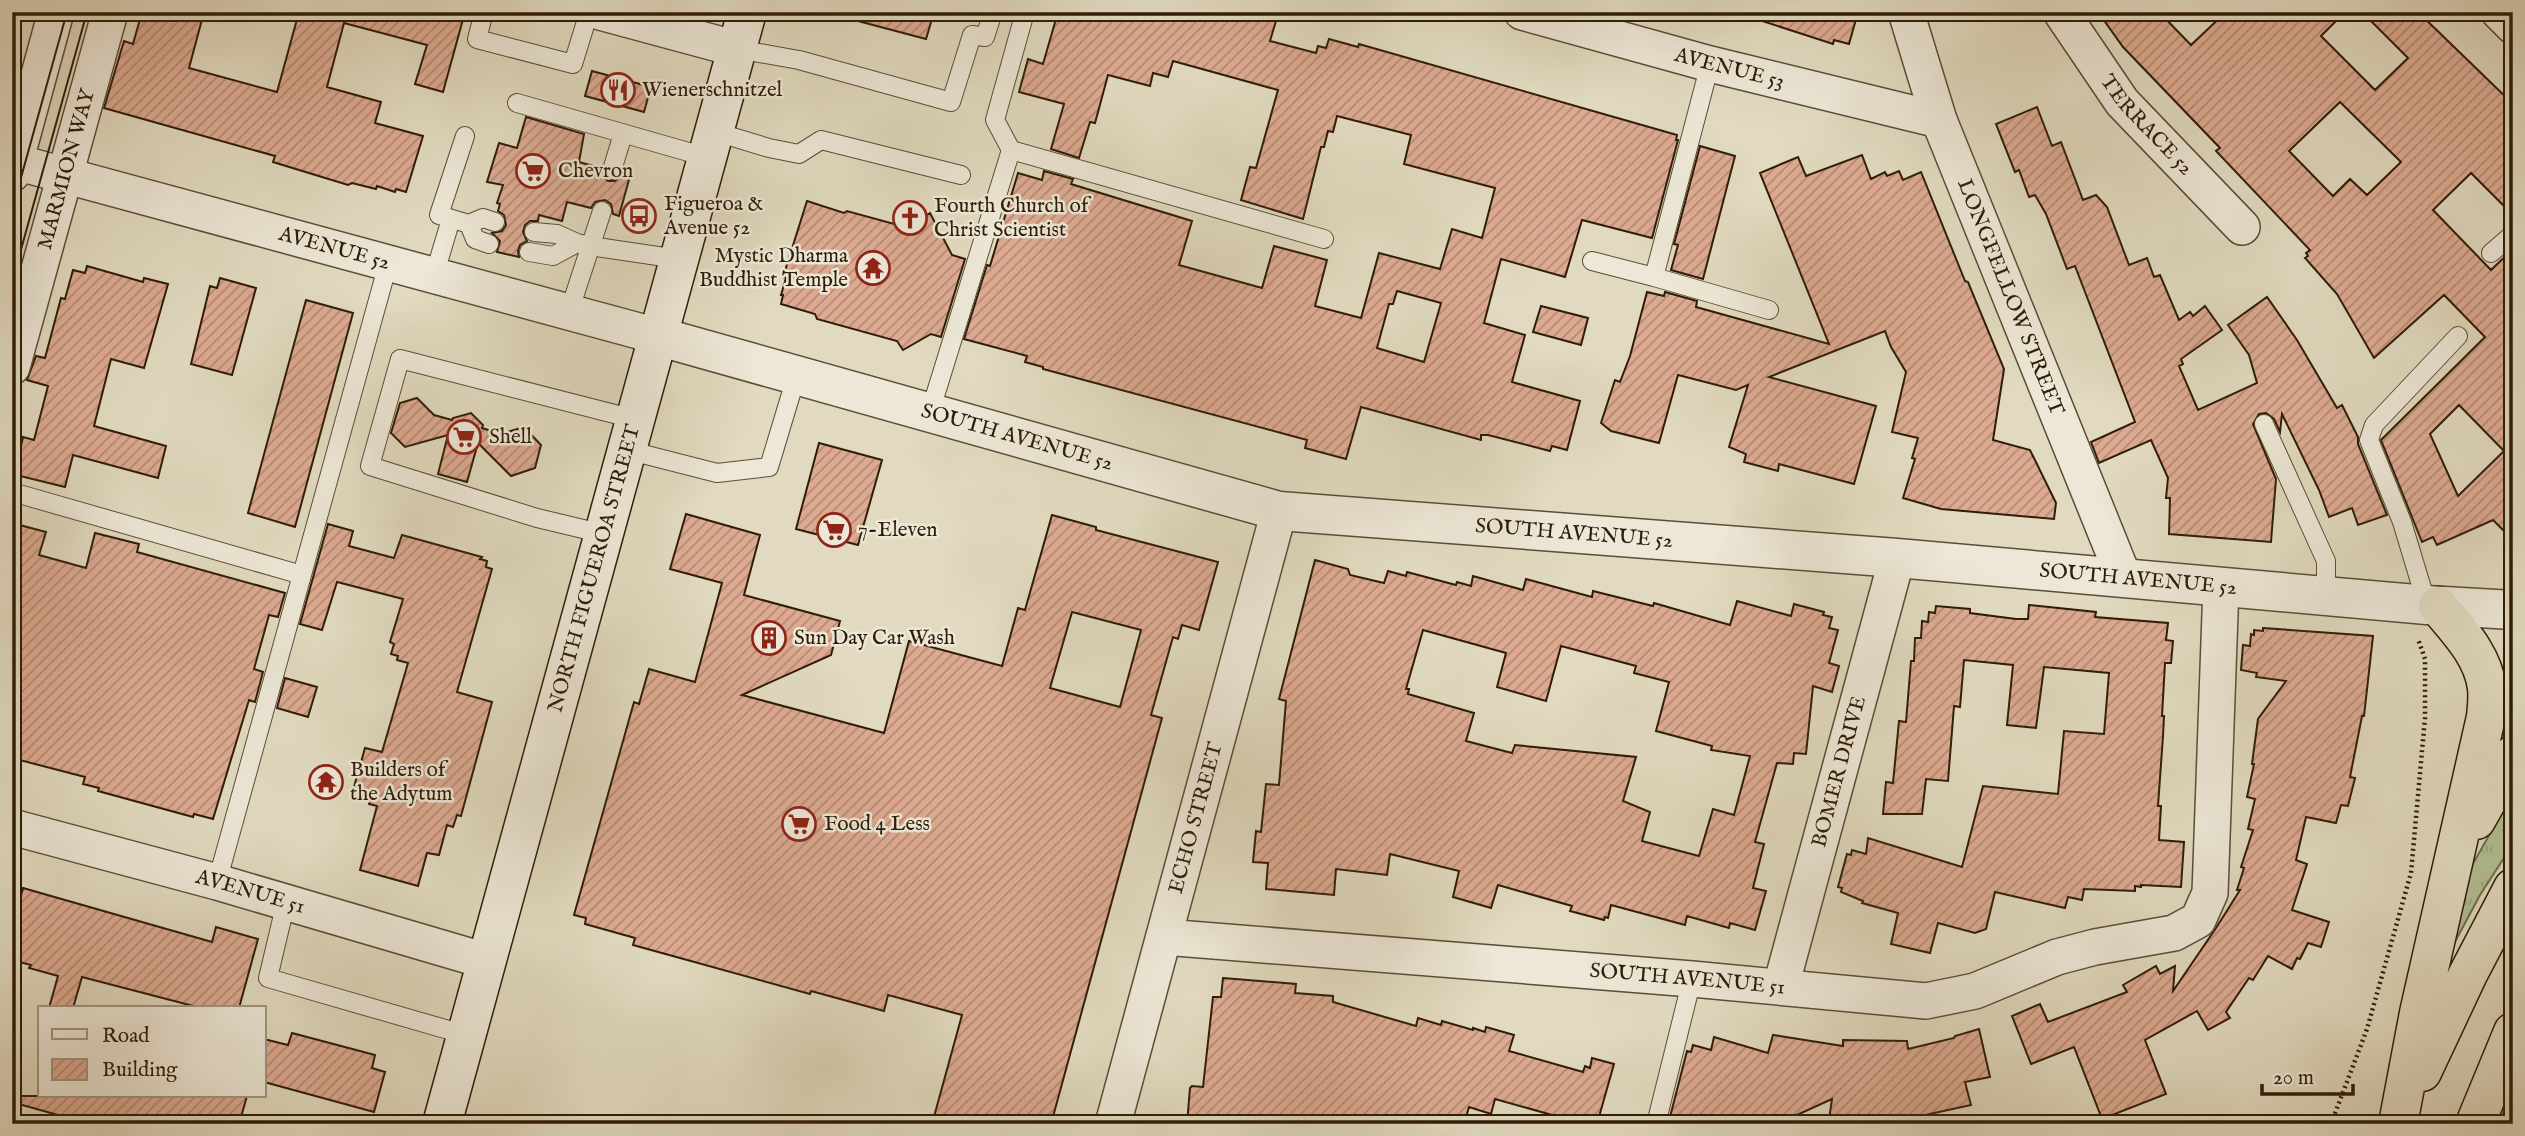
<svg xmlns="http://www.w3.org/2000/svg" width="2525" height="1136" font-family="'IM FELL English',serif">
<defs>
<pattern id="grass-tufts" width="24" height="20" patternUnits="userSpaceOnUse" patternTransform="scale(1.75)"><rect width="24" height="20" fill="#b1c094"/><path d="M3 7l-1-3M5 7V3M7 7l1-3M15 17l-1-3M17 17v-4M19 17l1-3" fill="none" stroke="#99a47e"/></pattern>
<pattern id="building-hatch" width="6" height="6" patternUnits="userSpaceOnUse" patternTransform="scale(1.75)"><rect width="6" height="6" fill="#ddaa91"/><path d="M-1 1l2-2M0 6l6-6M5 7l2-2" fill="none" stroke="#b48a74"/></pattern>
</defs>
<rect width="100%" height="100%" fill="#e1dac0"/>
<filter id="stains"><feTurbulence type="fractalNoise" baseFrequency=".00286" numOctaves="4"/><feColorMatrix values="0 0 0 0 .2 0 0 0 0 .09 0 0 0 0 .02 0 0 0 .5 -.17"/></filter>
<radialGradient id="worn" r=".72"><stop offset=".6" stop-color="#630" stop-opacity="0"/><stop offset="1" stop-color="#630" stop-opacity=".3"/></radialGradient>
<path fill="url(#grass-tufts)" stroke="#706e4e" stroke-width="2" d="M2513 793V844L2480 895 2441 968 2462 883Z
M2513 1092V1124H2497Z"/>
<path fill="url(#building-hatch)" stroke="#2f1c08" stroke-width="2" fill-rule="evenodd" d="M142 12H204L189 68 277 92 299 12H465L443 92 415 84 427 45 344 23 327 87 381 102 375 123 423 136 406 192 396 189 395 192 377 186 376 189 352 183 348 185 273 162 275 156 104 108 124 41 133 44Z
M855 12H934L926 39 854 20Z
M1058 12H1247L1276 21 1270 41 1316 53 1318 46 1326 48 1329 39 1358 47 1359 44 1677 135 1676 140H1678L1652 238 1582 220 1565 277 1501 259 1484 323 1525 335 1512 382 1580 401 1567 450 1552 446 1550 451 1488 435H1481V440L1361 407 1346 459 1305 448 1307 440 1043 369V367L1025 362 1027 356 964 339 987 265 990 266 1018 173 1042 180 1044 171 1073 179 1071 184 1192 221 1179 265 1262 288 1274 246 1327 260 1315 306 1361 318 1379 253 1440 269 1452 229 1482 238 1495 188 1404 164 1411 135 1337 116 1333 132 1328 131 1324 147H1321L1303 219 1241 200 1250 167 1256 168 1278 90 1173 61 1168 77 1153 73 1150 86 1108 75 1095 123 1090 122 1079 158 1051 149 1064 104 1019 92 1028 59 1043 64ZM1397 291 1441 303 1424 362 1377 348 1389 304H1393Z
M1751 12H1858L1849 44 1834 40 1833 44 1750 17Z
M2098 12H2159L2191 45 2226 12H2345L2321 36 2375 90 2408 58 2362 12H2418L2513 104V215L2471 173 2433 210 2491 270 2513 249V540L2493 520 2437 545 2433 537 2422 542 2381 440 2485 337 2444 295 2374 358 2337 294 2305 258 2308 256 2306 253 2310 250 2216 151 2220 148 2123 47ZM2340 102 2401 162 2367 195 2350 179 2333 196 2289 151ZM2459 405 2504 451 2458 496 2430 434Z
M592 71 651 87 644 112 585 96Z
M2037 107 2052 146 2061 142 2083 200 2096 195 2107 207 2129 265 2147 258 2154 277 2160 275 2179 320 2190 312 2193 316 2205 306 2222 330 2181 359 2183 364 2179 366 2198 410 2257 383 2249 355 2228 325 2267 297 2297 340 2337 408 2342 405 2358 437V444L2387 515 2358 525 2352 508 2329 517 2319 490 2282 414 2280 432 2274 419 2266 413 2259 414 2253 424 2276 479 2271 542 2169 534 2170 498H2166L2168 478 2151 440 2099 463 2091 442 2135 422 2075 266 2067 269 2046 214 2035 195 2029 197 2019 170 2015 172 1996 124Z
M526 117 584 134 579 162 601 168 603 177 608 181H615L623 174 630 176 619 216 613 214 611 204 605 200 595 202 591 208 567 202 562 221 539 215 538 221H530L525 225 523 232 527 241 520 245 518 251 519 257 497 252 500 241 492 233 502 231 506 225 504 215 498 211 500 204 497 203 503 185 487 182 499 143 517 148Z
M1700 146 1735 156 1703 279 1671 270 1678 245 1674 244Z
M1862 155 1871 179 1885 172 1887 176 1899 171 1903 180 1921 172 1965 281 1968 282 2004 369 1993 440 2030 450 2056 503 2054 519 1941 509 1903 498 1915 459 1912 458 1918 438 1892 432 1906 372 1891 347 1885 331 1769 377 1876 406 1854 484 1779 464 1778 471 1744 462 1746 454 1729 447 1748 385 1736 390 1678 375 1659 443 1611 431 1601 423 1615 380 1620 382 1630 356 1647 292 1664 296 1665 292 1697 301 1696 307 1829 344 1760 173 1798 157 1806 176Z
M807 201 844 213 847 211 905 227 930 213 952 255 965 259 941 337 931 334 903 350 897 341 817 319 815 314 781 304 783 295H781L786 278 783 277Z
M87 266 143 282 144 278 168 284 144 368 111 359 94 426 166 446 158 478 73 455 65 487 12 474V444L21 446 23 437 34 440 48 386 27 380 36 356 45 358 61 298 65 299 73 270 85 273Z
M220 278 256 288 232 375 191 364 210 286 217 288Z
M306 300 353 313 295 527 248 513Z
M1541 306 1588 318 1581 345 1533 332Z
M417 398 434 415 452 420 453 418 471 413 483 425 482 428 501 434 524 427 541 445 535 468 511 476 478 443 467 482 438 474 448 435 405 447 391 433 400 403Z
M819 443 882 460 858 545 796 529Z
M686 514 760 535 744 595 840 621 831 655 742 695 884 733 909 641 1002 666 1018 608 1025 610 1052 515 1096 527V530L1218 562 1199 630 1182 625 1178 639 1173 637 1151 715 1162 718 1051 1124H932L962 1015 888 995 884 1011 811 991 810 994 633 945 635 938 585 924 586 918 574 915 634 702 639 704 649 669 695 682 722 583 670 569ZM1072 612 1141 630 1120 707 1050 688Z
M12 523 46 532 39 555 86 568 95 533 139 544 137 552 285 593 278 617 269 615 254 669 263 672 255 702 249 700 213 819 194 814 193 817 98 791 99 788 83 784 85 777 12 758Z
M328 524 353 531 349 546 394 558 402 535 482 557 480 559 487 561 486 567 492 569 457 692 492 702 461 816 457 815 453 827 447 825 439 855 427 853 418 886 360 870 377 806 369 804 371 796 359 793 360 788 354 787 365 748 382 752 408 663 397 660 398 656 391 654 394 644 390 642 403 599 337 582 322 630 300 624Z
M1315 560 1348 569 1350 575 1384 583 1388 571 1406 576 1407 572 1456 585 1457 582 1471 586 1473 576 1523 590 1526 579 1592 597 1593 591 1653 606 1654 603 1730 625 1737 601 1791 616 1794 604 1824 612 1823 615 1832 617 1829 628 1838 630 1829 663 1839 666 1832 692 1813 686 1806 754 1794 753 1793 764 1777 763 1755 842 1764 844 1753 888 1766 891 1755 930 1730 923 1729 928 1687 916 1685 925 1611 905 1608 918 1605 917 1604 920 1570 911 1572 906 1498 885 1491 908 1453 897 1459 871 1390 854 1387 875 1336 869 1334 895 1266 889 1268 863 1253 862 1256 831 1261 832 1266 784 1279 785 1286 701 1279 699ZM1423 630 1506 653 1497 687 1546 701 1561 646 1636 666 1634 673 1669 682 1656 731 1712 746 1711 750 1750 756 1734 815 1713 809 1699 856 1642 841 1650 812 1623 801 1636 757 1515 745 1512 753 1466 741 1474 713 1408 694 1409 689H1406Z
M2029 605 2096 612 2095 617 2168 623 2166 640 2173 641 2171 663H2165L2162 716H2164L2163 736 2158 806H2161L2159 840 2184 842 2181 887 2141 885V887L2135 886V891L2084 889 2082 900 2068 897 2065 908 1995 892 1986 929 1975 933 1938 923 1930 953 1891 944 1898 913 1862 903 1863 901 1841 892 1842 888 1838 887 1847 854 1851 855 1852 850 1866 854 1868 838 1962 867 1983 786 2058 794 2064 731 2104 734 2109 673 2044 667 2036 728 2007 725 2013 665 1964 660 1960 707 1954 706 1948 781 1926 779 1922 814H1883L1886 782 1893 783 1899 721 1906 722 1911 661H1914L1915 638H1921L1922 621 1928 622 1929 612 1935 613 1936 606 1970 609V613L2016 619H2028Z
M2263 628 2373 636 2364 716H2362L2350 777 2355 778 2348 806 2341 805 2336 823 2306 817 2296 860 2307 864 2292 910 2329 922 2321 947 2308 943 2300 959 2297 958 2292 969 2268 956 2253 980 2249 978 2226 1012 2230 1018 2208 1030 2197 1011 2145 1040 2166 1094 2102 1119 2074 1047 2031 1064 2012 1016 2040 1004 2048 1022 2127 992 2123 985 2156 966 2160 974 2175 966 2173 991 2216 928 2240 890H2237L2244 868 2241 867 2253 830 2248 829 2255 799 2247 797 2254 764H2252L2258 719 2286 681 2256 677 2257 673 2241 670 2243 645 2250 646 2251 634 2254 635V630L2263 631Z
M285 678 317 687 308 717 277 708Z
M23 888 212 942 216 927 258 939 239 1008H201L82 977 73 1008H49L58 976 29 968 31 965 12 960V928Z
M1223 978 1296 984 1295 993 1333 996V1002L1416 1026 1418 1018 1441 1025 1442 1021 1473 1030V1028L1485 1032 1486 1027 1514 1035 1509 1051 1583 1072 1585 1066 1590 1068 1592 1058 1614 1064 1597 1124H1584L1495 1099 1491 1114 1469 1107 1464 1124H1187L1190 1088 1192 1086 1203 1087 1213 997H1221Z
M1979 1029 1990 1077 1965 1082 1971 1105 1907 1119 1829 1120 1832 1099 1777 1124H1718L1694 1117 1693 1123 1670 1117 1687 1051 1691 1052 1693 1045 1711 1050 1714 1037 1768 1053 1773 1035 1843 1046V1040L1907 1041 1908 1049 1954 1038 1955 1036Z
M292 1033 375 1055 372 1068 385 1072 374 1112 264 1082V1039L288 1045Z
M16 1096H247L239 1124H56L58 1115 15 1103Z"/>
<g fill="none" stroke-linecap="round" stroke-linejoin="round">
<g stroke="#5c4c36" stroke-width="20">
<path id="service" d="M484 12 477 39 573 64 589 12
M737 49 799 60 951 102 972 35 985 37 993 12
M1710 64 1654 277 1769 310
M517 103 706 157
M713 131 769 148 799 154 821 140 961 175
M465 136 439 215 469 224 483 218 495 222
M1011 150 995 120 1025 12
M612 170 623 134
M469 224 475 239 489 244
M534 232 557 234 577 243 590 246 678 259
M529 252 553 256 577 243
M2491 253 2513 234
M1592 261 1654 277
M434 276 451 219
M569 312 602 211
M930 412 1011 150 1324 239
M2264 424 2326 561V596
M627 450 717 473 769 467 797 374
M12 492 302 575
M604 534 537 518 370 466 400 359 634 419
M2427 605 2402 522 2369 440 2374 425 2458 336
M217 882 388 264
M286 902 268 978 466 1035
M1656 1124 1692 979"/>
</g>
<g stroke="#5c4c36" stroke-width="38">
<g id="minor">
<path d="M600 12 737 49"/>
<path id="s1" d="M1522 12 1710 64 1939 120"/>
<path id="s2" d="M1906 12 1939 120 2124 578"/>
<path id="s3" d="M2061 12 2122 102 2242 227"/>
<path d="M2499 12 2513 26"/>
<path id="s4" d="M12 161 657 336"/>
<path d="M12 174 56 12"/>
<path id="s5" d="M12 367 110 12"/>
<path id="s6" d="M12 827 217 882 486 961"/>
<path id="s7" d="M1164 937 1692 979 1926 1001 1975 991 2057 957 2095 947 2174 933 2198 920 2210 893 2221 586"/>
<path id="s8" d="M1781 986 1897 558"/>
<path id="s9" d="M1113 1124 1279 511"/>
</g>
</g>
<g stroke="#5c4c36" stroke-width="41">
<g id="tertiary">
<path id="s10" d="M657 336 1279 511 1897 558 2427 605 2513 610"/>
</g>
</g>
<g stroke="#2f1c08" stroke-width="41">
<g id="secondary">
<path id="s11" d="M442 1124 747 12"/>
</g>
</g>
<g stroke="#2f1c08" stroke-width="41">
<path id="motorway" d="M2476 820 2513 755
M2422 1072 2468 974 2513 888
M2398 1124 2419 1013 2486 717C2487 708 2488 697 2487 688 2483 655 2458 630 2438 606
M2475 1124 2513 1032"/>
</g>
<path stroke="#2f1c08" stroke-width="4.5" stroke-dasharray="2 3.5" stroke-linecap="butt" d="M2331 1124 2367 1029 2411 873 2425 718V659L2418 639"/>
<use href="#service" stroke="#ece7d6" stroke-width="18"/>
<use href="#minor" stroke="#ece7d6" stroke-width="35"/>
<use href="#tertiary" stroke="#ece7d6" stroke-width="38"/>
<use href="#secondary" stroke="#ece7d6" stroke-width="38"/>
<use href="#motorway" stroke="#e1dac0" stroke-width="38"/>
<path stroke="#2f1c08" stroke-width="2" d="M12 210 67 12
M12 282 87 12"/>
</g>
<defs>
<g id="restaurant-ring" transform="scale(1.75)"><circle r="9.5" fill="#ece7d6" stroke="#8f2418" stroke-width="1.5"/><path d="M-5-6h1v4h1v-4h1v4h1v-4h1v5L-1.5 .5V6h-2V.5L-5-1ZM5-6V6H3V1.5H1.5Q1.5-4 5-6Z" fill="#8f2418"/></g>
<g id="supermarket-ring" transform="scale(1.75)"><circle r="9.5" fill="#ece7d6" stroke="#8f2418" stroke-width="1.5"/><path d="M-6-5.5h2.5l.6 2H6L4.5 2H-2.5L-4.4-4H-6ZM-1.5 3.2a1.3 1.3 0 1 0 .1 0ZM3 3.2a1.3 1.3 0 1 0 .1 0Z" fill="#8f2418"/></g>
<g id="bus-ring" transform="scale(1.75)"><circle r="9.5" fill="#ece7d6" stroke="#8f2418" stroke-width="1.5"/><path d="M-5-6H5V4H4V6H2V4H-2V6H-4V4H-5ZM-3.5-4V0h7V-4ZM-3.5 1.2v1.5H-2V1.2ZM2 1.2v1.5H3.5V1.2Z" fill="#8f2418"/></g>
<g id="church-ring" transform="scale(1.75)"><circle r="9.5" fill="#ece7d6" stroke="#8f2418" stroke-width="1.5"/><path d="M-1.2-6h2.4v3.5h3.3v2.4h-3.3V6h-2.4V-.1h-3.3v-2.4h3.3Z" fill="#8f2418"/></g>
<g id="temple-ring" transform="scale(1.75)"><circle r="9.5" fill="#ece7d6" stroke="#8f2418" stroke-width="1.5"/><path d="M0-6L5-2H3V0L6.5 2.5H4V6H1.5V3h-3V6H-4V2.5H-6.5L-3 0V-2H-5Z" fill="#8f2418"/></g>
<g id="building-ring" transform="scale(1.75)"><circle r="9.5" fill="#ece7d6" stroke="#8f2418" stroke-width="1.5"/><path d="M-4-6H4V6H1V3H-1V6H-4ZM-2.5-4.3h1.7v1.8h-1.7ZM.8-4.3h1.7v1.8H.8ZM-2.5-1h1.7V.8h-1.7ZM.8-1h1.7V.8H.8Z" fill="#8f2418"/></g>
</defs>
<g fill-rule="evenodd">
<use href="#restaurant-ring" x="618" y="90"/>
<use href="#supermarket-ring" x="533" y="171"/>
<use href="#bus-ring" x="639" y="216"/>
<use href="#church-ring" x="910" y="218"/>
<use href="#temple-ring" x="873" y="268"/>
<use href="#supermarket-ring" x="464" y="437"/>
<use href="#supermarket-ring" x="834" y="530"/>
<use href="#building-ring" x="769" y="638"/>
<use href="#temple-ring" x="326" y="782"/>
<use href="#supermarket-ring" x="799" y="824"/>
</g>
<g text-anchor="middle" dominant-baseline="central" stroke-width="5" stroke-linejoin="round" paint-order="stroke">
<g font-size="21" fill="#2f1c08" stroke="#ece7d6">
<text stroke="none"><textPath href="#s1" startOffset="215">AVENUE 53</textPath></text>
<text stroke="none"><textPath href="#s3" startOffset="142">TERRACE 52</textPath></text>
<text stroke="none"><textPath href="#s5" startOffset="205">MARMION WAY</textPath></text>
<text stroke="none"><textPath href="#s4" startOffset="334">AVENUE 52</textPath></text>
<text stroke="none"><textPath href="#s2" startOffset="304">LONGFELLOW STREET</textPath></text>
<text stroke="none"><textPath href="#s10" startOffset="374">SOUTH AVENUE 52</textPath></text>
<text stroke="none"><textPath href="#s10" startOffset="942">SOUTH AVENUE 52</textPath></text>
<text stroke="none"><textPath href="#s11" startOffset="576">NORTH FIGUEROA STREET</textPath></text>
<text stroke="none"><textPath href="#s10" startOffset="1508">SOUTH AVENUE 52</textPath></text>
<text stroke="none"><textPath href="#s8" startOffset="222">BOMER DRIVE</textPath></text>
<text stroke="none"><textPath href="#s9" startOffset="317">ECHO STREET</textPath></text>
<text stroke="none"><textPath href="#s6" startOffset="247">AVENUE 51</textPath></text>
<text stroke="none"><textPath href="#s7" startOffset="525">SOUTH AVENUE 51</textPath></text>
</g>
<g font-size="21" fill="#2f1c08" stroke="#ece7d6" text-anchor="start">
<text x="642" y="90">Wienerschnitzel</text>
<text x="558" y="171">Chevron</text>
<text x="664" y="204">Figueroa &amp;<tspan x="664" dy="24">Avenue 52</tspan></text>
<text x="934" y="206">Fourth Church of<tspan x="934" dy="24">Christ Scientist</tspan></text>
<text x="848" y="256" text-anchor="end">Mystic Dharma<tspan x="848" dy="24">Buddhist Temple</tspan></text>
<text x="489" y="437">Shell</text>
<text x="858" y="530">7-Eleven</text>
<text x="794" y="638">Sun Day Car Wash</text>
<text x="350" y="770">Builders of<tspan x="350" dy="24">the Adytum</tspan></text>
<text x="824" y="824">Food 4 Less</text>
</g>
</g>
<rect width="2525" height="1136" fill="none" stroke="#e1dac0" stroke-width="42"/>
<rect x="14" y="14" width="2497" height="1108" fill="none" stroke="#2f1c08" stroke-width="3.5"/>
<rect x="21" y="21" width="2483" height="1094" fill="none" stroke="#2f1c08" stroke-width="2"/>
<rect x="38" y="1006" width="228" height="91" fill="#ece7d6" stroke="#a09684" stroke-width="2"/>
<rect x="52" y="1029" width="35" height="10" fill="#ece7d6" stroke="#a09684" stroke-width="2"/>
<text x="102" y="1042" font-size="21" fill="#2f1c08">Road</text>
<rect x="52" y="1059" width="35" height="21" fill="url(#building-hatch)" stroke="#a09684" stroke-width="2"/>
<text x="102" y="1076" font-size="21" fill="#2f1c08">Building</text>
<path d="M2262 1084v10h91v-10" fill="none" stroke="#2f1c08" stroke-width="3.5"/>
<text x="2273" y="1084" font-size="21" fill="#2f1c08" stroke="#ece7d6" stroke-width="5" paint-order="stroke">20 m</text>
<rect width="100%" height="100%" filter="url(#stains)"/>
<rect width="100%" height="100%" fill="url(#worn)"/>
</svg>
